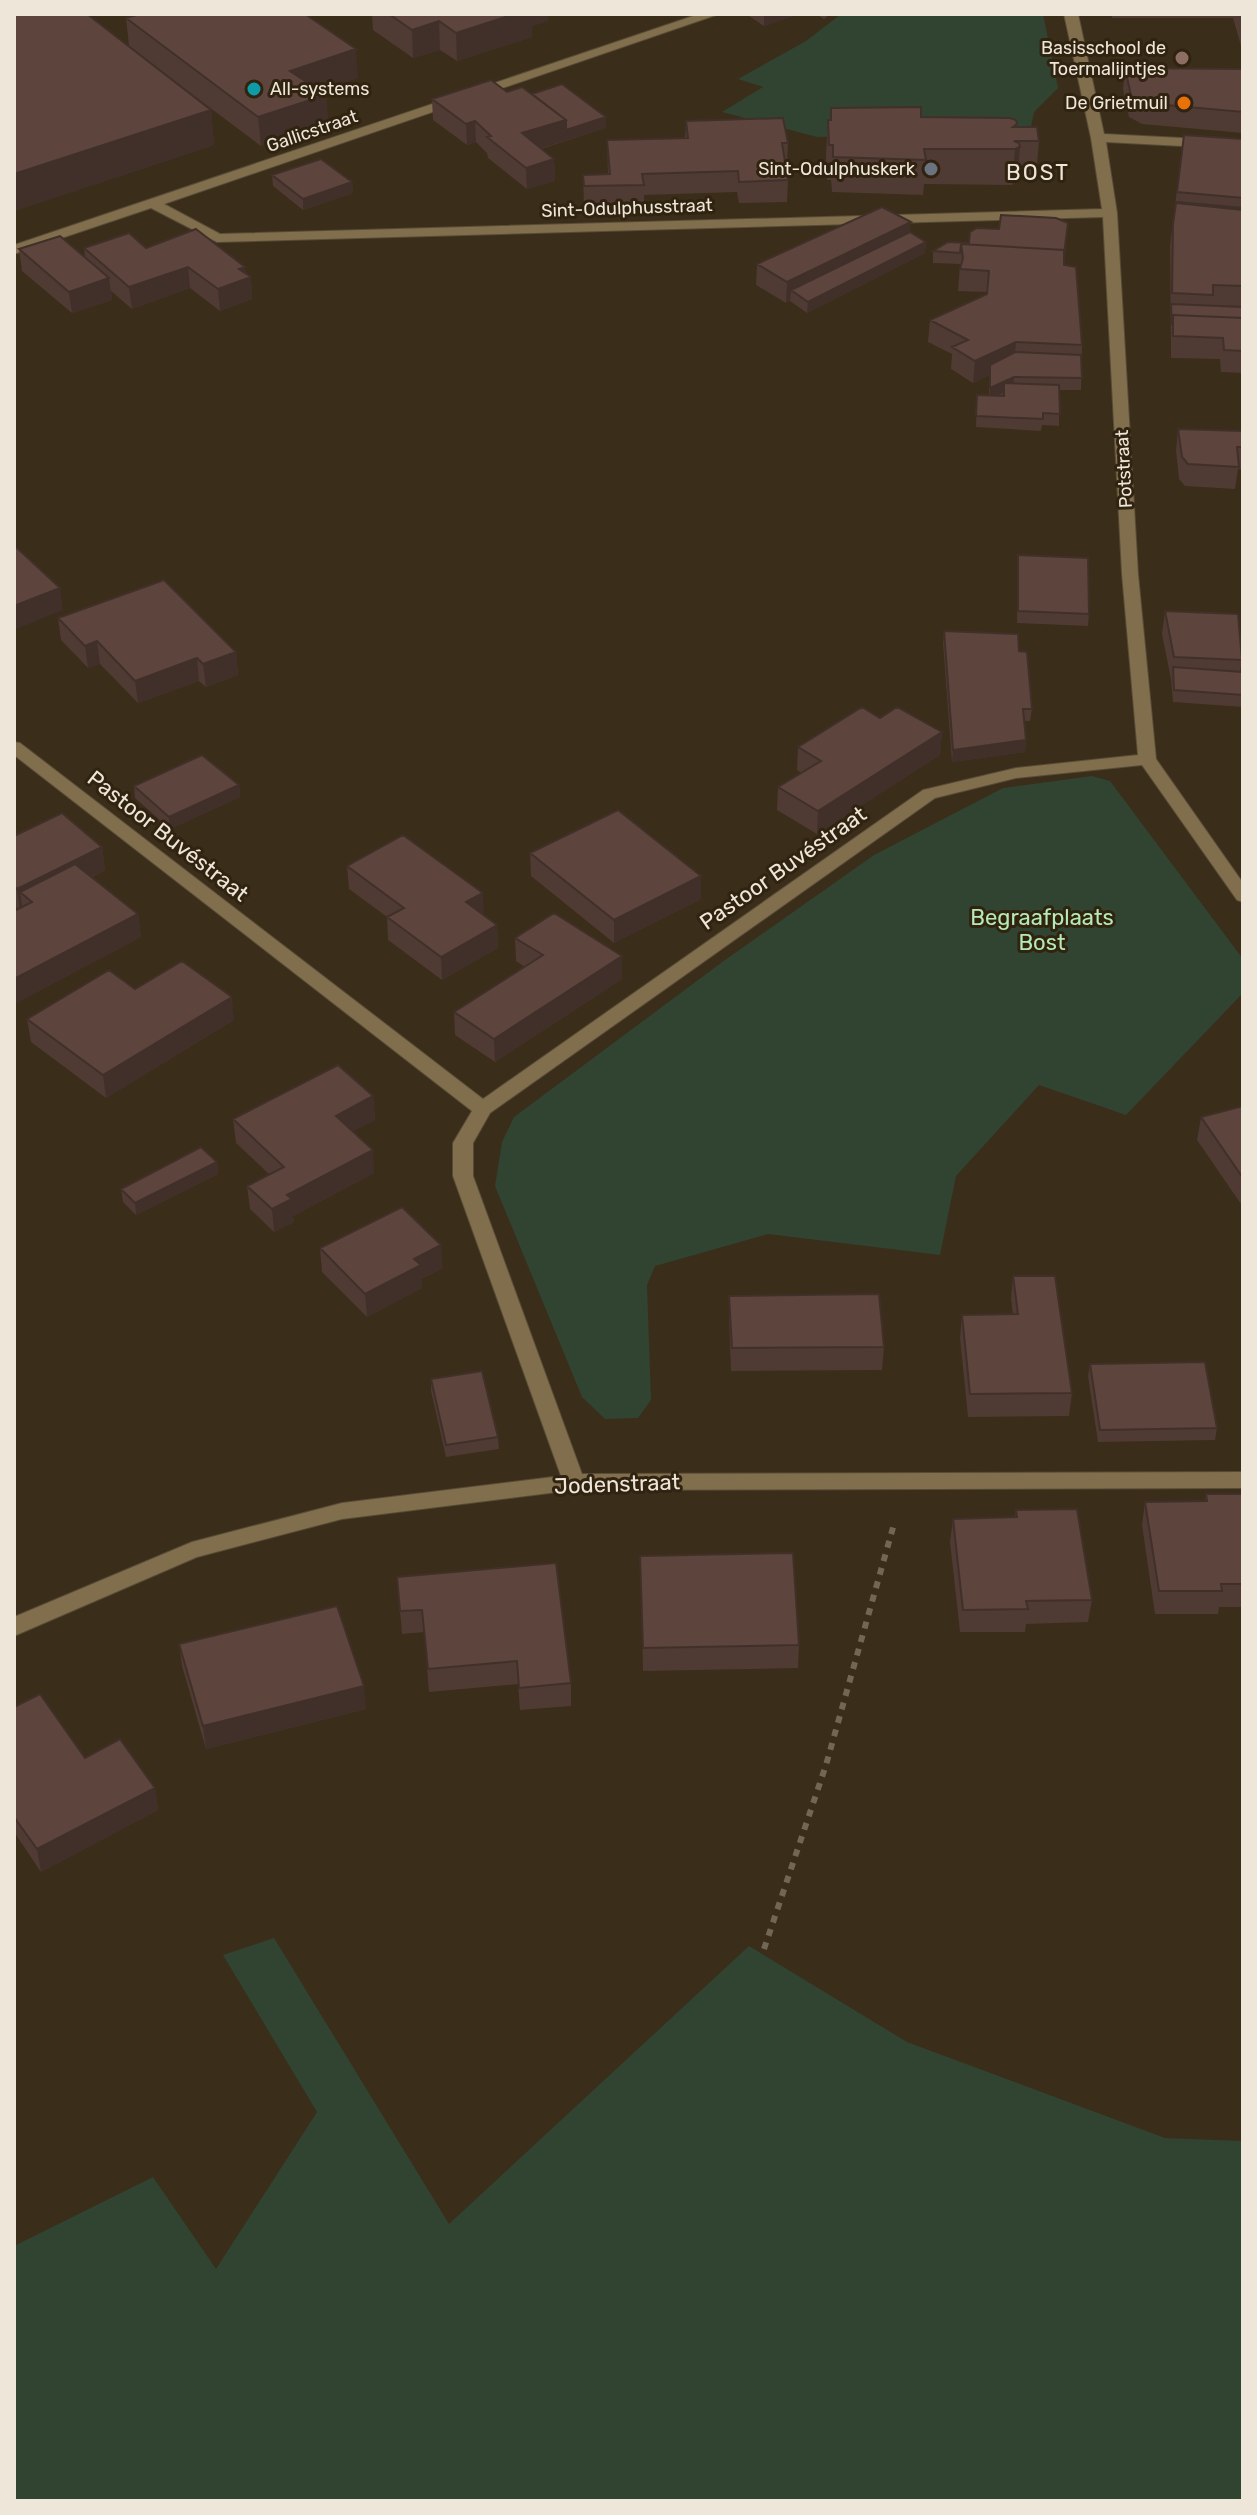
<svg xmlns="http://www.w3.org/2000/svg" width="1257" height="2515" font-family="Rubik,sans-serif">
<rect width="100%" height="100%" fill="#3a2d19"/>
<path fill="#314432" d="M841 14H1043L1058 88 1034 112 1027 146 958 133 817 137 722 112 763 87 738 79 806 41Z
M1092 776 1110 781 1243 959V993L1126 1115 1039 1085 956 1176 940 1255 768 1234 655 1266 647 1285 651 1400 638 1418 605 1419 582 1397 495 1186 502 1142 514 1117 725 960 874 855 1003 788Z
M274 1938 449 2224 749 1946 907 2042 1165 2138 1243 2141V2501H14V2246L153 2177 216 2269 317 2112 223 1955Z"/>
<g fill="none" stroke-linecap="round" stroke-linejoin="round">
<g stroke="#574b38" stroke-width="2">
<path id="minor" d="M699 14H719L164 204 220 234 1102 209 1091 138 1064 14H1078L1104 134 1182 138 1243 147V155L1182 146 1106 142 1117 213 1138 574 1156 759 1243 883V902L1237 900 1142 765 1016 778 935 798 490 1113 473 1143V1176L582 1474 1243 1472V1488L574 1490 342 1519 197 1557 14 1636V1617L192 1542 342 1503 561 1476 453 1176V1143L472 1111 14 755V742L20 743 483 1099 923 790 1016 768 1138 755 1122 574 1103 217 217 242 151 208 14 254V245Z"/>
</g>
<path stroke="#726755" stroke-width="6" stroke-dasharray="7 7" stroke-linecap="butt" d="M764 1949 826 1765 894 1524"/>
<use href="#minor" fill="#806e4c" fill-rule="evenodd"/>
</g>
<path fill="#503a34" d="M372 14H548V21L532 26V37L457 61 440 50 413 58 373 30Z
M746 14H799L764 26Z
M816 14H830L824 19Z
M1111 14H1243V53L1233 18H1112Z
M14 15 129 46 126 18 358 78 319 90 326 95 328 124 261 146 145 59 211 110 214 145 14 211Z
M1125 68 1243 69V133L1142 124 1129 117 1123 89Z
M507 92 532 94 606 117V128L541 149 554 159 555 181 527 189 488 158 487 153 476 142 467 145 433 120 432 99Z
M831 108 1017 127 1039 141 1036 176H1017V182L1012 185 924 184 923 195 832 192 831 180H827L826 155 828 120H830Z
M686 121 788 143 787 164H785L788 180 787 202 739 203 737 192 644 195V206L584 208 583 175 608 174 607 140 685 138Z
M1184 135 1243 139V373L1221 372 1220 359 1171 358 1170 245Z
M272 175 352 182 353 193 303 210 273 186Z
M910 232 926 242 925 253 807 313 790 301 786 303 756 285 757 264Z
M1067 234 1064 265 1082 345 1081 390H1059V426L1042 425 1041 431 976 427 977 395H989V375L973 383 951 369 952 354 928 342 930 320 987 294V292L958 291 960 264 933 263V251L969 243Z
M84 248H146L245 267V273L251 277 252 299 220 311 190 288 132 309 111 291 112 300 72 313 22 271 19 249 85 257Z
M1178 429 1243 431V469H1238L1235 489 1185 486 1179 479 1176 451Z
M1018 555 1089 614 1088 626 1017 623Z
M1165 611 1242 660 1240 672H1243V707L1173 702 1171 679 1162 634Z
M58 618 236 652 238 675 206 687 199 681 138 703 100 664 88 668 61 640Z
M944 631 1019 651 1032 709 1030 721H1024L1026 740 1025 752 952 762 943 643Z
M880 718 942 732 940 755 817 834 777 810 778 787 801 773 797 770 798 747Z
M239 785 240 797 170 829 135 798 134 786Z
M14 836 102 847 105 870 92 877 138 914 141 937 14 1004V911L18 909 14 906Z
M530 853 701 876V899L614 943 531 876Z
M347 866 484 916 497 925 498 948 442 980 388 940 387 917 349 889Z
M515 938 622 956V979L495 1062 455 1035 454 1012 525 967 516 961Z
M135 989 234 1020 106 1098 31 1042 27 1019Z
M373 1096 375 1120 353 1131 374 1173 293 1216 294 1222 274 1232 250 1209 247 1186 269 1174 236 1143 233 1119Z
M1243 1106V1207L1197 1140 1201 1117Z
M217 1162 218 1174 136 1215 123 1202 121 1189Z
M320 1248 443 1268 421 1279 422 1288 367 1317 322 1272Z
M1013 1276 1072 1393 1069 1416 968 1417 960 1338 962 1315 1013 1314 1011 1299Z
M729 1296 884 1347 882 1370 731 1371 729 1319Z
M1090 1364 1217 1428 1215 1440 1098 1442 1088 1376Z
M431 1379 498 1437 499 1449 446 1457 431 1391Z
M1206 1494H1243V1607H1219L1218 1614H1155L1142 1525 1145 1502 1205 1501Z
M1016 1510 1092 1600 1088 1622 1026 1624 1025 1632H960L950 1542 953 1519 1015 1517Z
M640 1556 799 1645 798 1668 643 1671Z
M397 1577 571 1683V1706L520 1710 518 1684 429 1692 424 1632 402 1634Z
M179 1644 366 1709 206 1749 182 1666Z
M14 1707 85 1758 155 1788 158 1810 41 1872 14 1832Z"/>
<path fill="#41302a" d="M515 14H548V21L532 26V37L457 61 456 33Z
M767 14H799L764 26V15Z
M439 21 440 50 413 58 412 30Z
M356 49 358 78 292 99 290 71Z
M326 95 328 124 261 146 258 117Z
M211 110 214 145 14 211V174Z
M606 117V128L523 154 522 133 566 120Z
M475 121 476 142 467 145 466 124Z
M1020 147 1017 182 1012 185 1015 149Z
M554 159 555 181 527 189 526 168Z
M352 182 353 193 303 210V199Z
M911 222 909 243 791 290 790 301 786 303 787 282Z
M926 242 925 253 807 313 808 302Z
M188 267 190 288 132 309 129 287Z
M245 267 246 279 251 277 252 299 220 311 218 289 239 269Z
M109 278 112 300 72 313 69 292Z
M1016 342 1014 364 990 365 989 375 973 383 975 361Z
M1014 377 1013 389 1004 383 1003 393 989 399 990 388Z
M60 588 63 610 14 630V606Z
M97 641 100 664 88 668 85 646Z
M236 652 238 675 206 687 203 664Z
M197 658 199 681 138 703 135 681Z
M942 732 940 755 817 834 818 811Z
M1026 740 1025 752 952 762 953 750Z
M239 785 240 797 170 829 169 817Z
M102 847 105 870 33 906 32 902 20 892 23 911 20 912 17 889Z
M701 876V899L614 943V920Z
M483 893 484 916 466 902Z
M138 914 141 937 14 1004V979Z
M497 925 498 948 442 980 441 957Z
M622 956V979L495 1062 494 1039Z
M232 997 234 1020 106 1098 103 1075Z
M373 1096 375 1120 338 1139 336 1116Z
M373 1150 374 1173 293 1216 294 1222 274 1232 272 1209 287 1195Z
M217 1162 218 1174 136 1215 135 1203Z
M441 1245 443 1268 421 1279 422 1288 367 1317 365 1294 414 1259Z
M364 1686 366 1709 206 1749 203 1726Z
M155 1788 158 1810 41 1872 37 1849Z"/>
<path fill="#5d443c" stroke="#41302a" stroke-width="2" d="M17 14H87L211 110 14 174V15Z
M140 14H305L356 49 290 71 326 95 258 117 126 18Z
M389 14H515L456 33 439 21 412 30Z
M1125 68 1243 69V112L1144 103 1131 96Z
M491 80 507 92 522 87 566 120 522 133 554 159 526 168 487 137 491 136 475 121 466 124 432 99Z
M562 84 606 117 566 130V120L532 94Z
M921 107V117L1010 118 1016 120 1017 124 1013 127H1037L1039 141H1014L1019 143 1020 147 1015 149H924L926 160 833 157V145H829L828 120H831V108Z
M783 118 788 143H782L788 180 739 182 738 171 642 174 644 185 584 186 583 175 610 174 607 140 688 138 686 121Z
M1184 135 1243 139V198L1177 192Z
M321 159 352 182 303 199 272 175Z
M1176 202 1243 208V210L1176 203 1175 208Z
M1176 203 1243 210V286L1213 285V295L1172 293 1173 224Z
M882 207 911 222 787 282 757 264Z
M1001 215 1056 218 1068 223 1064 254V250L961 244 960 253 933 251 948 242 969 243 970 232 977 228 999 229Z
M196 229 245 267 239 269 251 277 218 289 188 267 129 287 84 248 129 233 146 248Z
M910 232 926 242 808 302 791 290Z
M60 236 109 278 69 292 19 249Z
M961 244 1064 250V265L1076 267 1082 345 1016 342 975 361 952 347 968 340 930 320 987 294 989 271 960 269 963 258Z
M1171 304 1243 307V318L1173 315 1172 325Z
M1173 315 1243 318V351L1224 350 1223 338 1173 336Z
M1015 352 1081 355 1082 378 1014 377 990 388V365Z
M1004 383 1059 385 1060 414 1043 413V419L976 416 977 395 1004 396Z
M1178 429 1243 431V447H1237L1239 467 1188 464 1182 457Z
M17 548 60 588 14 606V549Z
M1018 555 1088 558 1089 614 1018 611Z
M164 580 236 652 203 664 197 658 135 681 97 641 85 646 58 618Z
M1165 611 1238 614 1242 660 1174 657Z
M944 631 1018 634 1019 651 1027 652 1032 709H1023L1026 740 953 750Z
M1173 667 1243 672V695L1174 690Z
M862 707 880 718 897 707 942 732 818 811 778 787 821 761 798 747Z
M202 755 239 785 169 817 134 786Z
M618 810 701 876 614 920 530 853Z
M62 813 102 847 17 889 14 886V836Z
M403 835 483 893 466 902 497 925 441 957 387 917 404 908 347 866Z
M75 864 138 914 14 979V911L32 902 20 892Z
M554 913 622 956 494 1039 454 1012 543 955 515 938Z
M182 961 232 997 103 1075 27 1019 109 970 135 989Z
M338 1065 373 1096 336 1116 373 1150 287 1195 292 1199 272 1209 247 1186 284 1167 233 1119Z
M1243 1106V1178L1201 1117Z
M201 1147 217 1162 135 1203 121 1189Z
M402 1207 441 1245 414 1259 421 1265 365 1294 320 1248Z
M1013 1276H1055L1072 1393 970 1394 962 1315 1018 1314Z
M879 1294 884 1347 732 1348 729 1296Z
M1205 1362 1217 1428 1100 1430 1090 1364Z
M482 1371 498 1437 446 1445 431 1379Z
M1206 1494H1243V1584H1221L1222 1591H1159L1145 1502 1207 1501Z
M1077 1509 1092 1600 1026 1601 1028 1609 963 1610 953 1519 1017 1517 1016 1510Z
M793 1553 799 1645 643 1648 640 1556Z
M556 1563 571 1683 519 1688 517 1661 428 1669 422 1610 400 1611 397 1577Z
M337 1606 364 1686 203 1726 179 1644Z
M40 1694 85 1758 120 1739 155 1788 37 1849 14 1817V1707Z"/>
<circle fill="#8d6e63" stroke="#30230f" stroke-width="3" cx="1182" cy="58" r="8"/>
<circle fill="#0f9aa8" stroke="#30230f" stroke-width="3" cx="254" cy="89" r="8"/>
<circle fill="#e8710a" stroke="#30230f" stroke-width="3" cx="1184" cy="103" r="8"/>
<circle fill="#6b7280" stroke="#30230f" stroke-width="3" cx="931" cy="169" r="8"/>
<g text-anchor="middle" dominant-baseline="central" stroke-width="6" stroke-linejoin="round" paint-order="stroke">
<g font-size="18" fill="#efe6da" stroke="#30230f" text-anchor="end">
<text x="1166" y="48">Basisschool de<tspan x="1166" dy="21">Toermalijntjes</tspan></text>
<text x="270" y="89" text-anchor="start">All-systems</text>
<text x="1168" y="103">De Grietmuil</text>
<text x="915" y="169">Sint-Odulphuskerk</text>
</g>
<g font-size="18" fill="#efe6da" stroke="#30230f">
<text transform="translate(312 131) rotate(-19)">Gallicstraat</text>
<text transform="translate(627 208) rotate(-2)">Sint-Odulphusstraat</text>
<text transform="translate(1124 469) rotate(-93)">Potstraat</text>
</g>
<g font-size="22" letter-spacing="2" fill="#efe6da" stroke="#30230f">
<text x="1038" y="172">BOST</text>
</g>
<g font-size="22" fill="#efe6da" stroke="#30230f">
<text transform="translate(168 836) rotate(38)">Pastoor Buvéstraat</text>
<text transform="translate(783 868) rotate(-35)">Pastoor Buvéstraat</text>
<text transform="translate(617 1484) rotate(-2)">Jodenstraat</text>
</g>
<g font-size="22" fill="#b4eab6" stroke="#30230f">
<text x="1042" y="917">Begraafplaats<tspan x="1042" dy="25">Bost</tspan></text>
</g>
</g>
<rect width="1257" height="2515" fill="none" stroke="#efe6da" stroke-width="32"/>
</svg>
